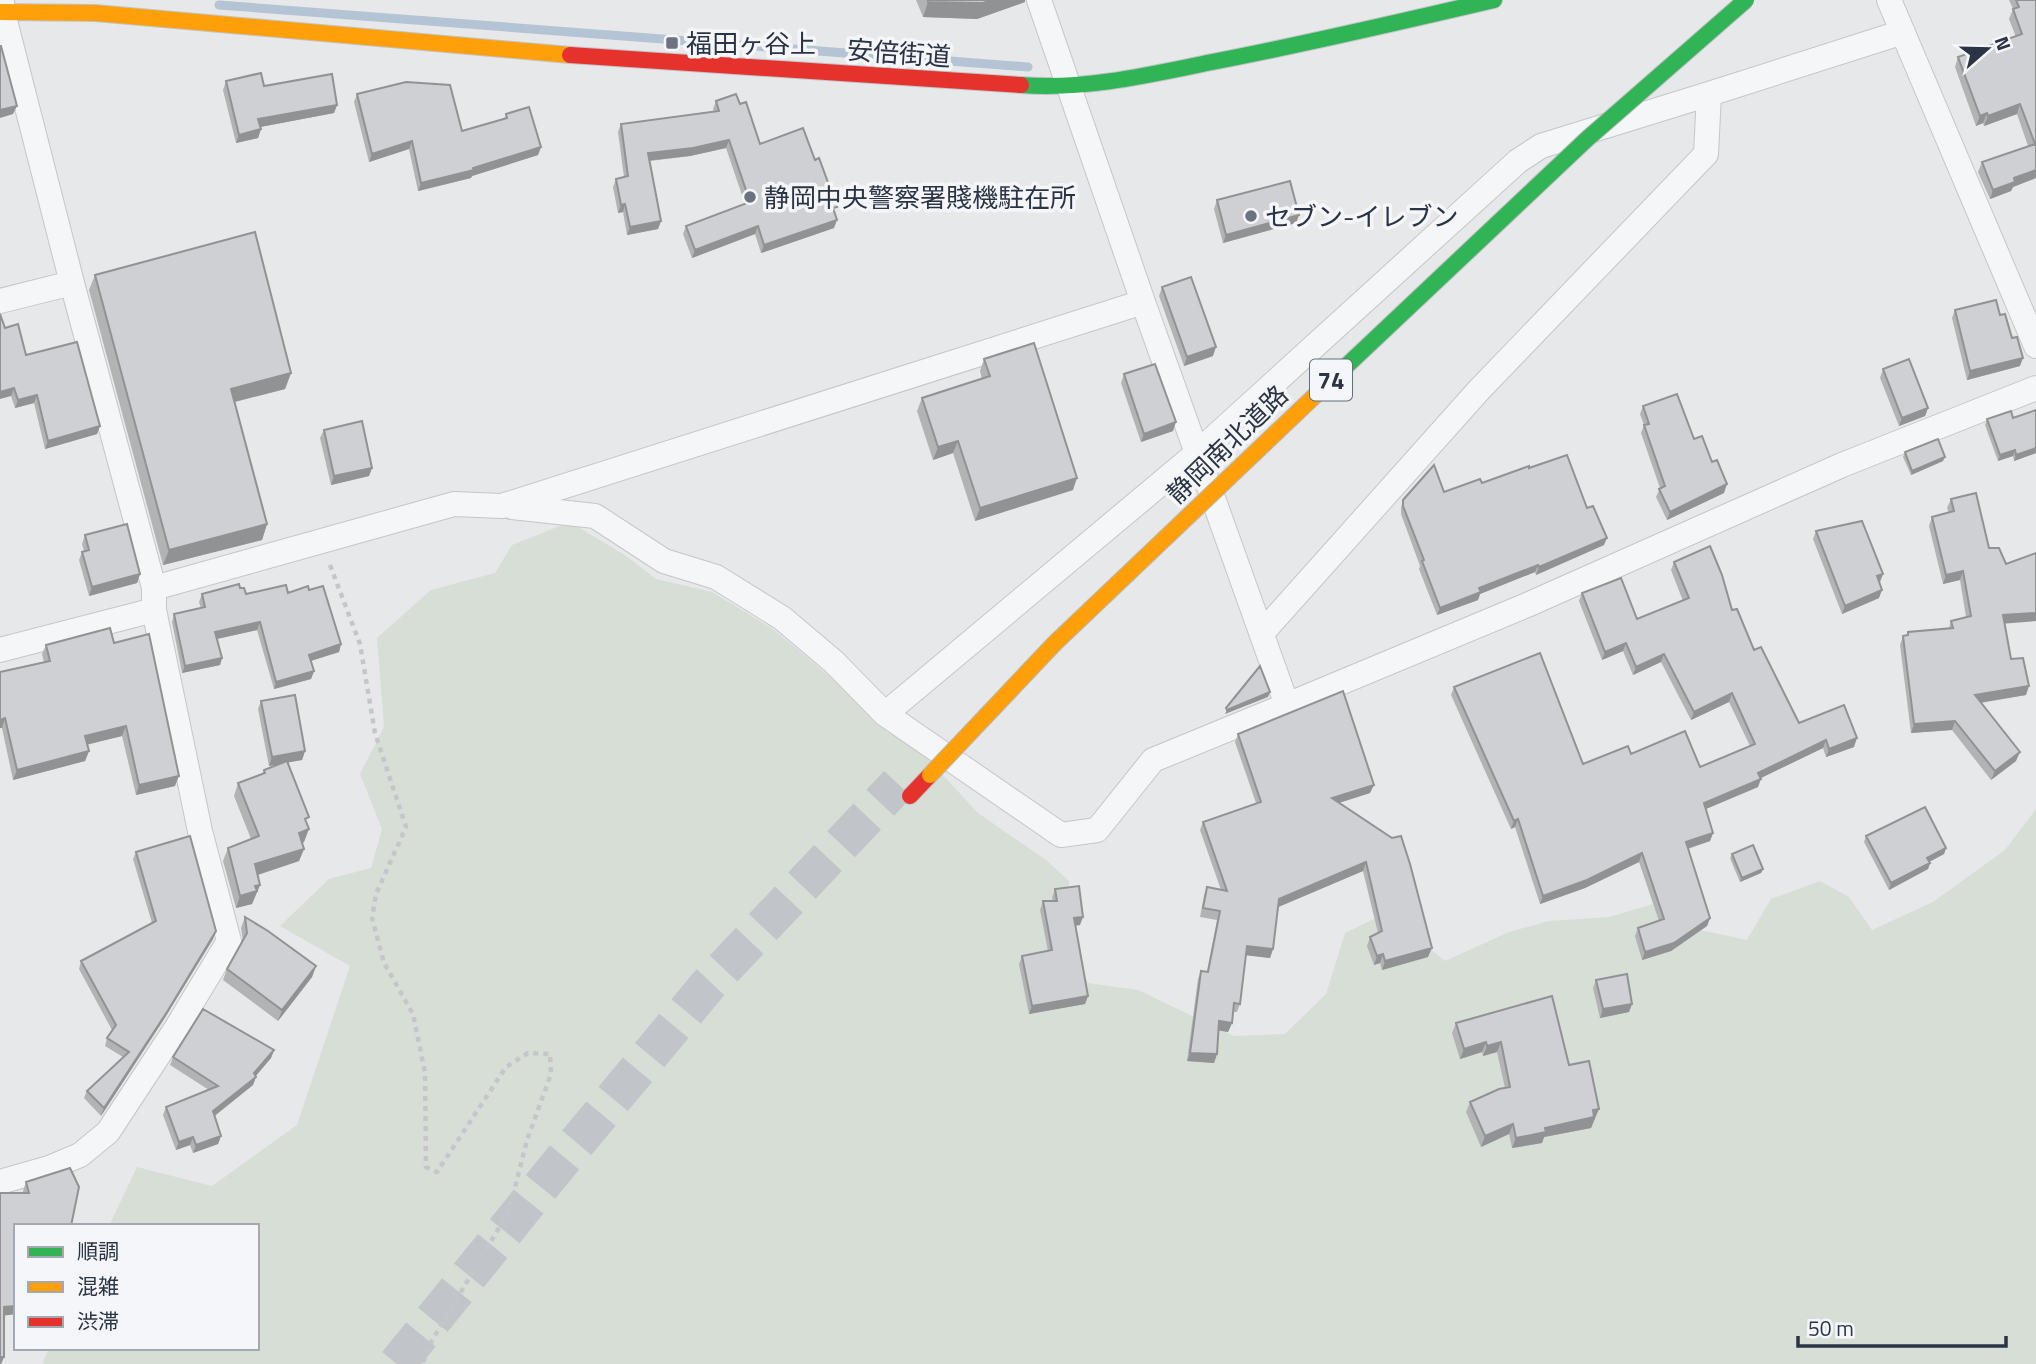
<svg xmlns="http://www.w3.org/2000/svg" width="2036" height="1364" font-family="'Titillium Web','Noto Sans JP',sans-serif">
<rect width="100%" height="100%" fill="#e6e8ea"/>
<path fill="#d6ded6" d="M570 522 626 556 656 579 712 592 773 629 864 705 887 732 912 742 978 813 1046 860 1069 881 1066 941 1088 983 1138 990 1234 1036 1285 1034 1326 994 1345 933 1386 913 1445 961 1509 932 1549 921 1609 917 1667 900 1695 929 1747 940 1771 899 1820 881 1849 897 1872 930 1933 902 2005 850 2036 809V1364H42L49 1348H257V1226H109L137 1167 212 1186 297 1125 350 966 280 926 329 879 371 868 382 829 360 774 384 727 377 638 431 590 495 573 512 545Z"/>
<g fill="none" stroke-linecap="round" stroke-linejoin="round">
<path stroke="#b4c4d5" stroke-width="9" d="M219 5 1028 67"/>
<path stroke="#c1c4c9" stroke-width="38" stroke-dasharray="38 19" stroke-linecap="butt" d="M397 1364 564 1158 708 985 898 784"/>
<g stroke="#c4c6c8" stroke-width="26">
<path id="street" d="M1039 0 1143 302 1287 705 1527 605 1842 465 2036 388
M1889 0 2036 346
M0 301 72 283
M512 507 595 516 664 561 716 577 782 618 834 662 885 714 1061 835 1097 830 1153 760 1287 705
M154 588 454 504 502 506 1143 302
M1262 633 1479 390 1706 154 1709 94 1903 32
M0 650 154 610
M885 714 1197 453 1518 161 1541 146 1709 94
M0 1182 49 1168 80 1155 108 1132 177 1027 229 941 200 831 154 610V588L72 283 3 13 2 0"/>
</g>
<g stroke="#c2c5c8" stroke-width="18">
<path id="fast" d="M1021 85C1085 90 1149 75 1212 62 1306 44 1400 22 1494 0"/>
</g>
<g stroke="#c2c5c8" stroke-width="18">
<path id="slow" d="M0 12 95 13 570 55"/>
</g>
<g stroke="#c2c5c8" stroke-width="18">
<path id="jam" d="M570 55 1021 85
M910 796 930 775"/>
</g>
<path stroke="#c5c6ca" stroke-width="4.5" stroke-dasharray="5 5" stroke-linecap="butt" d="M330 565 360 644 375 733 406 827 376 894 372 918 384 963 413 1014 425 1073 426 1167 437 1172 506 1067 528 1053 550 1054 551 1074 527 1140 509 1211 427 1349 423 1364"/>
<use href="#street" stroke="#f5f6f7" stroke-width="24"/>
<use href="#fast" stroke="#30b455" stroke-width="16"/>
<use href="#slow" stroke="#ff9f0a" stroke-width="16"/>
<use href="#jam" stroke="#e5322d" stroke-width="16"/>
<g stroke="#b8bbbf" stroke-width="18" stroke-linecap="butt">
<path id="fast-bridge" d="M1323 388 1587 139 1746 0"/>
</g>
<g stroke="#b8bbbf" stroke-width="18" stroke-linecap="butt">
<path id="slow-bridge" d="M930 775 1055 643 1323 388"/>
</g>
<use href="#fast-bridge" stroke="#30b455" stroke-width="16"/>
<use href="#slow-bridge" stroke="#ff9f0a" stroke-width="16"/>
</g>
<path fill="#b1b3b5" d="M916 0H1025V2L977 19 923 17Z
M2009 0H2036V178L2013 187 2011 191 1990 199 1978 172 1982 162 2028 146 2017 114 1984 126 1983 123 1976 126 1955 67 1958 57 2016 37 2009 19 2013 9Z
M226 81 264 86 337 105 334 113 260 127 261 129 258 138 236 143 223 90Z
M357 94 462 131 505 119 506 114 541 147 538 155 472 176 471 178 418 191 409 149 369 162 354 102Z
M716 101 740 104 760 144 835 213 834 228 761 253 755 234 692 258 683 234 686 226 745 204 726 148 690 156 650 161 661 221 658 229 627 235 623 212 618 213 613 187 616 179 624 177 618 132 621 124 714 111 713 109Z
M1217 200 1299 215 1296 223 1223 243 1214 209Z
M95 275 291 373 285 389 235 402 267 524 262 540 163 565 89 290Z
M1162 287 1213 356 1184 366 1159 296Z
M1955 310 2000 315 2012 338 2020 366 1967 380 1952 318Z
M5 328 26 355 100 426 97 434 45 449 34 403 15 408 11 396Z
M984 359 1073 490 975 521 953 453 933 460 917 411 922 398 982 379 980 371Z
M1883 369 1928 408 1925 416 1899 426 1880 378Z
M1124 374 1173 431 1141 442 1121 383Z
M1643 406 1694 439 1712 462 1724 493 1667 520 1656 497 1660 488 1641 433 1644 425 1640 414Z
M2036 410V453L2014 461 2013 456 1998 461 1985 425 1987 419 2013 418Z
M324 430 372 468 369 476 331 485 320 438Z
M1905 452 1943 461 1911 475 1903 457Z
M1529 468 1587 508 1604 545 1536 575 1535 572 1480 594 1478 600 1437 615 1419 569 1420 566 1401 514V508L1403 500 1444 492 1482 483Z
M1951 499 2005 624 2011 659 2026 695 1981 703 2016 761 1991 780 1952 730 1911 733 1900 645 1903 636 1907 635 1908 632 1949 628 1951 621 1966 617 1960 580 1943 584 1929 526 1932 517 1949 513 1947 508Z
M1816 531 1880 582 1879 598 1842 614 1813 539Z
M85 535 140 574 137 583 89 596 79 560 82 552 84 551 82 544Z
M1674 562 1732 610 1754 650 1799 723 1854 747 1826 757 1823 748 1760 778 1758 787 1706 809 1713 833 1710 841 1688 849 1710 918 1707 926 1671 951 1642 960 1635 936 1638 928 1659 921 1639 862 1585 888 1540 904 1515 827 1511 829 1451 695 1454 687 1583 764 1631 754 1700 767 1750 746 1729 702 1691 720 1661 662 1633 675 1623 651 1602 660 1579 601 1582 593 1637 619 1683 601 1671 570Z
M240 588 246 594 288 593 309 590 341 644 339 652 311 661 314 671 311 679 274 689 257 630 217 639 222 658 220 665 182 673 172 622 174 614 201 608 199 602 202 594Z
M114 643 175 786 136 795 122 736 87 744 89 751 85 761 13 780 2 728 0 672 44 662 42 654 46 645Z
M261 701 305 751 302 760 288 762 307 824 304 842 302 843 304 849 299 861 258 875 260 885 252 904 236 908 223 861 228 848 251 839 234 796 238 783 262 774 264 770 281 764 269 766 258 709Z
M1238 734 1370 793 1339 803 1428 957 1382 970 1380 963 1374 965 1367 946 1370 937 1378 933 1363 871 1278 907 1273 949 1270 958 1246 955 1240 1004 1237 1012H1233L1232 1023 1228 1032 1218 1030 1217 1054 1214 1063 1187 1061 1198 979 1201 971H1207L1217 920 1200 917 1204 896 1207 887 1221 890 1200 830 1203 822 1256 803 1235 742Z
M1866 836 1946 848 1944 854 1929 862 1930 863 1928 869 1889 890 1864 842Z
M136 852 213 939 164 1019 101 1116 84 1098 87 1091 123 1057 105 1046 107 1038 112 1030 79 969 81 961 152 923 133 859Z
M1732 854 1763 869 1761 873 1740 882 1730 858Z
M1055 889 1080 925 1075 926 1088 996 1085 1004 1029 1014 1019 964 1022 956 1048 951 1040 910 1043 901H1053L1052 898Z
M245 917 316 966 312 977 278 1021 223 980 227 969 243 941 241 928Z
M1596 980 1632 1004 1629 1012 1600 1018 1593 988Z
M1456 1023 1569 1065 1595 1119 1594 1120 1591 1128 1544 1137 1542 1143 1512 1148 1509 1134 1481 1147 1466 1112 1470 1102 1505 1088 1497 1052 1483 1056 1482 1052 1460 1059 1452 1033Z
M274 1050 271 1058 256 1076 253 1085 215 1116 221 1136 218 1144 193 1153 190 1145 176 1150 163 1115 166 1107 209 1090 170 1065 173 1057Z
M70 1168 16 1226V1314L4 1315V1357L1 1364H0V1193H23V1191L26 1182Z"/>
<path fill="#909294" d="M992 0H1025V2L977 19 923 17 928 2Z
M2020 104 2017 114 1984 126 1988 116Z
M337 105 334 113 255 128 258 119Z
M17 106 13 114 0 118V110Z
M1987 113 1983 123 1976 126 1980 116Z
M261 129 258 138 236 143 239 135Z
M729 140 726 148 690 156 645 161 648 153Z
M412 141 409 149 369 162 372 154Z
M541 147 538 155 472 176 471 178 418 191 421 183Z
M2036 170V178L2013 187 2011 191 1990 199 1993 190 2014 178Z
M625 204 623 212 618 213 621 205Z
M1299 215 1296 223 1223 243 1226 235Z
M837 220 834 228 761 253 764 245Z
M661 221 658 229 627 235 630 227Z
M758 226 755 234 692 258 695 250Z
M1216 347 1213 356 1184 366 1187 357Z
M2023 358 2020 366 1967 380 1970 371Z
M291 373 285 389 226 404 231 389Z
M14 388 11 396 0 399V392Z
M37 395 34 403 15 408 18 400Z
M1928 408 1925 416 1899 426 1902 418Z
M1176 422 1173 431 1141 442 1144 434Z
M100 426 97 434 45 449 48 441Z
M958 441 953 453 933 460 938 447Z
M2036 448V453L2014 461 2016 455Z
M2015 450 2013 456 1998 461 2000 455Z
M1945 457 1943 461 1911 475 1912 471Z
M372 468 369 476 331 485 334 476Z
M1077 478 1073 490 975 521 980 508Z
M1727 484 1724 493 1667 520 1670 512Z
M267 524 262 540 163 565 169 550Z
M1607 538 1604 545 1536 575 1539 567Z
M1538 565 1535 572 1480 594 1478 600 1437 615 1440 608 1479 588Z
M1963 571 1960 580 1943 584 1946 575Z
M140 574 137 583 89 596 92 587Z
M1883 574 1880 582 1874 584 1877 576Z
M1882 590 1879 598 1842 614 1845 606Z
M2036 613V621L2000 624 2003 615Z
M260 622 257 630 212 640 215 632Z
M1626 643 1623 651 1602 660 1605 652Z
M341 644 339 652 307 662 309 655Z
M1664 654 1661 662 1633 675 1636 667Z
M222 658 220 665 182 673 185 666Z
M314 671 311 679 274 689 276 682Z
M2029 686 2026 695 1971 704 1975 695Z
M1270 692 1268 697 1225 714 1227 710Z
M1732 693 1729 702 1691 720 1694 712Z
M5 718 2 728H0V720Z
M1955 721 1952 730 1911 733 1914 724Z
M126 726 122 736 82 746 85 736Z
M1857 738 1854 747 1826 757 1829 749Z
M1826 740 1823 748 1755 781 1758 773Z
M89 751 85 761 13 780 17 770Z
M305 751 302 760 269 766 272 757Z
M2020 752 2016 761 1991 780 1995 771Z
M179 776 175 786 136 795 139 785Z
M1761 779 1758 787 1701 811 1704 803Z
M1374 785 1370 793 1329 806 1332 798Z
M1518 819 1515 827 1511 829 1514 821Z
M309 829 304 842 294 846 299 833Z
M1713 833 1710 841 1683 850 1686 842Z
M1946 848 1944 854 1925 864 1927 858Z
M304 849 299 861 251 877 255 864Z
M1642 853 1639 862 1585 888 1540 904 1543 896Z
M1366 862 1363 871 1276 908 1279 899Z
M1930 863 1928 869 1889 890 1891 883Z
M1763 869 1761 873 1740 882 1742 878Z
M260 885 252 904 236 908 240 896 255 886Z
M1083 917 1080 925 1070 926 1074 918Z
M1710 918 1707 926 1671 951 1642 960 1645 952Z
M216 931 213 939 164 1019 101 1116 104 1108Z
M1247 946 1273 949 1270 958 1244 955Z
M1432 948 1428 957 1382 970 1385 961Z
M1383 954 1380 963 1374 965 1377 956Z
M316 966 312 977 278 1021 282 1010Z
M1088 996 1085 1004 1029 1014 1032 1006Z
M1632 1004 1629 1012 1600 1018 1603 1009Z
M1219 1021 1232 1023 1228 1032 1216 1030Z
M1486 1042 1482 1052 1460 1059 1464 1049Z
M1501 1042 1497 1052 1483 1056 1487 1046Z
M274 1050 271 1058 253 1079 256 1077 253 1085 210 1119 213 1111 254 1073Z
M1190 1053 1217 1054 1214 1063 1187 1061Z
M1599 1109 1591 1128 1544 1137 1542 1143 1512 1148 1516 1138Z
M1513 1124 1509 1134 1481 1147 1485 1136Z
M221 1136 218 1144 193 1153 196 1145Z
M193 1137 190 1145 176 1150 179 1142Z
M16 1306V1314L1 1316 4 1307Z
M0 1357H4L1 1364H0Z"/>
<path fill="#ced0d3" stroke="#909294" stroke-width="2" d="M928 0H992L983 3 928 2Z
M2016 0H2036V170L2014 178 2015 182 1993 190 1982 162 2035 144 2020 104 1988 116 1987 113 1980 116 1958 57 2022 34 2013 9 2019 7Z
M0 46H1L17 106 0 110Z
M261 73 264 86 332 74 337 105 258 119 261 129 239 135 226 81Z
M406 82 450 85 462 131 507 118 506 114 529 107 541 147 473 168 474 170 421 183 412 141 372 154 357 94Z
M736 94 740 104 746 102 760 144 803 128 815 160 819 158 837 207 833 208 837 220 764 245 758 226 695 250 686 226 750 202 729 140 693 148 648 153 661 221 630 227 625 204 621 205 616 179 628 176 621 124 719 111 716 101Z
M1290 181 1299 215 1226 235 1217 200Z
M255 232 291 373 231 389 267 524 169 550 95 275Z
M1191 277 1216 347 1187 357 1162 287Z
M1996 300 2000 315 2005 314 2012 338 2017 337 2023 358 1970 371 1955 310Z
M0 314 5 328 18 324 26 355 77 342 100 426 48 441 37 395 18 400 14 388 0 392Z
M1034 343 1077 478 980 508 958 441 938 447 922 398 990 376 984 359Z
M1909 359 1928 408 1902 418 1883 369Z
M1155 364 1176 422 1144 434 1124 374Z
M1677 394 1694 439 1702 436 1712 462 1717 460 1727 484 1670 512 1659 489 1665 486 1644 425 1649 424 1643 406Z
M2036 410V448L2016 455 2015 450 2000 455 1987 419 2011 411 2013 418Z
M362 421 372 468 334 476 324 430Z
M1938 439 1945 457 1912 471 1905 452Z
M1567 455 1587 508 1593 506 1607 538 1539 567 1538 565 1479 588 1481 592 1440 608 1422 561 1424 560 1403 506V500L1434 465 1444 492 1480 479 1482 483 1529 466V468Z
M1976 493 1989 548H1999L2006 564 2036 553V613L2003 615 2011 659 2023 658 2029 686 1975 695 2020 752 1995 771 1955 721 1914 724 1903 636 1908 635V632L1953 628 1951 621 1971 616 1963 571 1946 575 1932 517 1954 511 1951 499Z
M1862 521 1883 574 1877 576 1882 590 1845 606 1816 531Z
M127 524 140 574 92 587 82 552 89 550 85 535Z
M1710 546 1722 575 1732 610 1737 609 1754 650 1761 647 1799 723 1844 705 1857 738 1829 749 1826 740 1758 773 1761 779 1704 803 1713 833 1686 842 1710 918 1674 943 1645 952 1638 928 1664 919 1642 853 1587 880 1543 896 1518 819 1514 821 1454 687 1540 653 1583 764 1628 746 1631 754 1685 731 1700 767 1755 744 1732 693 1694 712 1664 654 1636 667 1626 643 1605 652 1582 593 1621 578 1637 619 1689 598 1674 562Z
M239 584 240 588H244L246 594 286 585 288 593 308 586 309 590 323 586 341 644 309 655 314 671 276 682 260 622 215 632 222 658 185 666 174 614 205 607 202 594Z
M110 628 114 643 149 634 179 776 139 785 126 726 85 736 89 751 17 770 5 718 0 720V672L50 661 46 645Z
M1260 666 1270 692 1227 710 1226 708Z
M1343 691 1374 785 1332 798 1392 838 1401 836 1410 864 1432 948 1385 961 1383 954 1377 956 1370 937 1382 931 1366 862 1279 899 1273 949 1247 946 1240 1004 1234 1003 1232 1023 1219 1021 1217 1054 1190 1053 1201 971 1208 972 1220 911 1203 908 1207 887 1227 891 1203 822 1261 802 1238 734Z
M295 695 305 751 272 757 261 701Z
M287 761 309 817 305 819 309 829 299 833 304 849 255 864 260 885 255 886 257 891 240 896 228 848 259 836 238 783 265 773 264 770Z
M1925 807 1946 848 1927 858 1930 863 1891 883 1866 836Z
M190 836 216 931 167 1012 104 1108 87 1091 129 1052 107 1038 116 1025 81 961 156 921 136 852Z
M1753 845 1763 869 1742 878 1732 854Z
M1079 886 1083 917 1074 918 1088 996 1032 1006 1022 956 1052 950 1043 901H1057L1055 889Z
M245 917 268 931 316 966 282 1010 227 969 247 933Z
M1627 974 1632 1004 1603 1009 1596 980Z
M1552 996 1569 1065 1589 1061 1599 1109 1593 1110 1594 1117 1545 1128 1546 1132 1516 1138 1513 1124 1485 1136 1470 1102 1499 1089 1510 1087 1501 1042 1487 1046 1486 1042 1464 1049 1456 1023Z
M203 1009 274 1050 254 1073 256 1077 213 1111 221 1136 196 1145 193 1137 179 1142 166 1107 218 1086 173 1057Z
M70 1168 79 1187 71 1226H16V1306L4 1307V1357H0V1193H29L26 1182Z"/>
<g fill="#6c737f" stroke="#f4f6f9" stroke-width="2.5">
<rect x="665" y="36" width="14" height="14" rx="3.5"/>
<circle cx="750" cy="197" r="7"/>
<circle cx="1251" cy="216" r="7"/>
</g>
<g text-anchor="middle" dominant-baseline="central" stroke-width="7" stroke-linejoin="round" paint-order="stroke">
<rect fill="#f4f6f9" stroke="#676e7b" stroke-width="2" x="1310" y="359.5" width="42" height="41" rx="5"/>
<g font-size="24" font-weight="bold" fill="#2b3445">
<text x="1331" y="380">74</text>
</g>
<g font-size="26" fill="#2b3445" stroke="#f4f6f9" text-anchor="start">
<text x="686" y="43">福田ヶ谷上</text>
<text x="764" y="197">静岡中央警察署賤機駐在所</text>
<text x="1265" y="216">セブン-イレブン</text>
</g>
<g font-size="26" fill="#2b3445" stroke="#f4f6f9">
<text transform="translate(899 53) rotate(4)">安倍街道</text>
<text transform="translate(1227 444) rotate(-44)">静岡南北道路</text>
</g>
</g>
<rect x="14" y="1224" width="245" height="126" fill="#f4f6f9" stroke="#a4a8b1" stroke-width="2"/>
<rect x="28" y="1247" width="35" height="10" fill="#30b455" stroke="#a4a8b1" stroke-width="2"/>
<text x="77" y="1259" font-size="21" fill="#2b3445">順調</text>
<rect x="28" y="1282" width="35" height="10" fill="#ff9f0a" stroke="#a4a8b1" stroke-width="2"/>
<text x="77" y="1294" font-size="21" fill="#2b3445">混雑</text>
<rect x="28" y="1317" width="35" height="10" fill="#e5322d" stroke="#a4a8b1" stroke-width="2"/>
<text x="77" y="1329" font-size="21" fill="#2b3445">渋滞</text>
<g transform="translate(1987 49) rotate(70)" stroke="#f4f6f9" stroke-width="5" paint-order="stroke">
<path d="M0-5L12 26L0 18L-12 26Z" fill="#2b3445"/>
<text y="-10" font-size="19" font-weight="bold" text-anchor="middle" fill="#2b3445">N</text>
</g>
<path d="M1798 1336v10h208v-10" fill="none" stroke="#2b3445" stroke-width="3.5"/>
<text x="1808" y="1336" font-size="21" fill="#2b3445" stroke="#f4f6f9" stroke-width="5" paint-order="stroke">50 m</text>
</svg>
